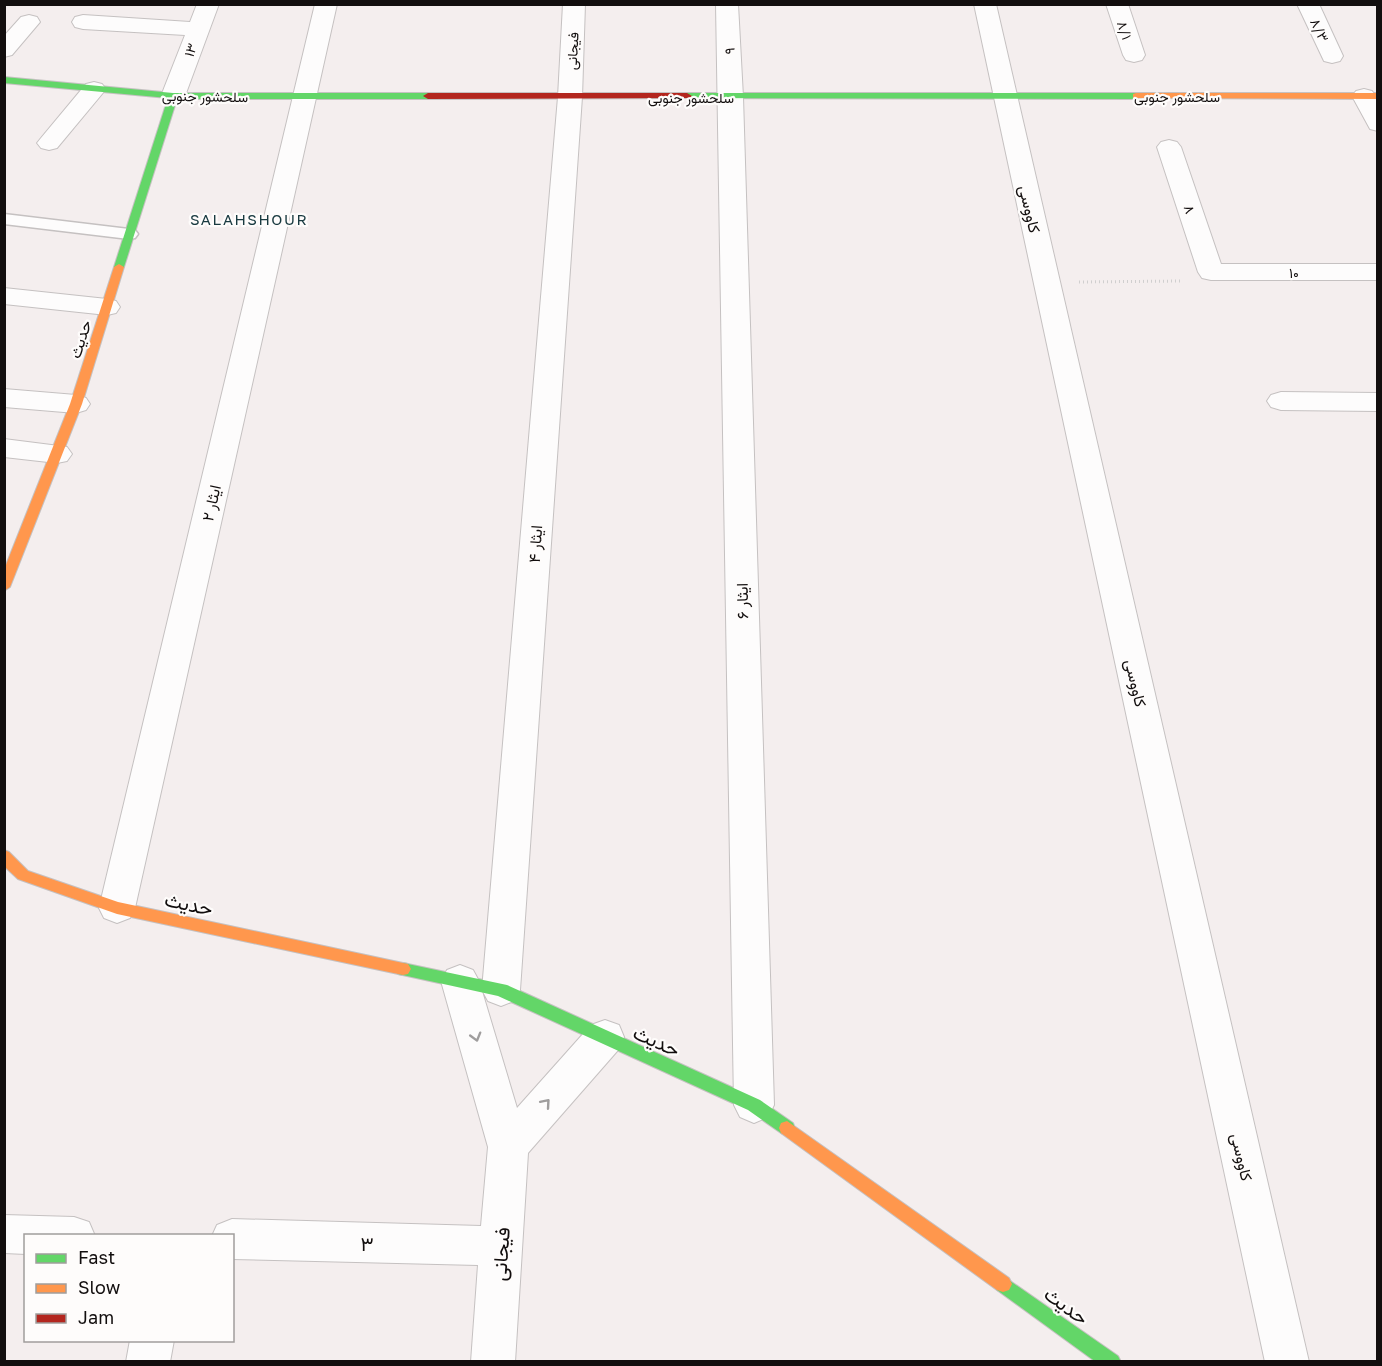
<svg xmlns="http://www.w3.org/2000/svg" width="1382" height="1366" font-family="'Golos Text',Vazirmatn,sans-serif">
<rect width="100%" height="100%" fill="#f4eeee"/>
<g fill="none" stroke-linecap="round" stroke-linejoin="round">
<g stroke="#c5c1c1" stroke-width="3">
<path id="lane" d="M4 214 129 229 135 230 138 234 135 238 129 239 4 224Z"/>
</g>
<g stroke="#c5c1c1" stroke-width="2">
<path id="street" d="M197 4H219L185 96 181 101 173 103 165 101 161 96 185 35 83 29 75 27 72 22 75 17 83 15 190 22Z
M315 4H337L135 908 130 918 117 923 104 918 99 908Z
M563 4H585L582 97 520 990 514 1001 501 1006 488 1001 482 990 558 97Z
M716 4H738L743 97 774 1105 768 1117 754 1123 740 1117 734 1105Z
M974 4H996L1309 1362H1265Z
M1106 4H1128L1145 55 1142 60 1134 62 1126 60 1123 55Z
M1297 4H1319L1343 56 1340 61 1332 63 1324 61Z
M29 15 37 17 40 22 12 55 4 57V36L21 17Z
M94 82 102 84 106 89 102 94 57 148 49 150 41 148 37 143 41 138 86 84Z
M1364 89 1372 91 1378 100V131L1370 129 1352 96 1356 91Z
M1169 140 1177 142 1181 147 1221 264H1378V280H1211L1202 278 1198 272 1157 147 1161 142Z
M4 288 107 299 116 301 120 307 116 313 107 315 4 304Z
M4 389 76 395 86 398 90 404 86 410 76 413 4 407Z
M1281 392 1378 393V411L1281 410 1271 407 1267 401 1271 395Z
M4 439 67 447 72 454 67 461 57 463 4 457Z
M460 965 473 970 479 981 517 1108 591 1025 605 1020 619 1025 624 1037 619 1049 528 1153 515 1362H471L478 1265 232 1259V1236H212L217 1225 232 1219 481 1226 488 1147 441 981 447 970Z
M4 1215 74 1217 89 1222 95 1236H26V1254L4 1253Z
M130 1340H174L170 1362H126Z"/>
</g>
<g stroke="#c5c1c1" stroke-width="2">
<path id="fast" d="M4 77 173 93H428L433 96 428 99H177L124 267 119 270 114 267 168 98 4 83Z
M687 93H1136L1141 96 1136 99 684 98 682 96Z
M403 963 507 985 760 1100 793 1123 795 1128 793 1133 787 1135 781 1133 748 1110 498 996 398 974 395 969 398 964Z
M1003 1276 1118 1356 1121 1362H1096L997 1290 994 1284 997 1278Z"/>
</g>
<g stroke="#c5c1c1" stroke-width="2">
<path id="slow" d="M1136 93H1378V99L1133 98V94Z
M119 264 124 267 82 404 10 587 4 591V570L70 404 114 267Z
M4 850 9 852 28 871 118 902 403 963 408 964 411 969 408 974 403 975 117 914 18 879 4 866Z
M787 1121 1009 1278 1012 1284 1009 1290 1003 1292 997 1290 781 1133 779 1128 781 1123Z"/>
</g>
<g stroke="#c5c1c1" stroke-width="2">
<path id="jam" d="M687 93 692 96 690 98 428 99 423 96 428 93Z"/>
</g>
<path stroke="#d0cfcf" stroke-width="3" stroke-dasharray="1 3" stroke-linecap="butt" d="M1079 282 1182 281"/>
<use href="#lane" fill="#fdfcfc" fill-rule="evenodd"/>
<use href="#street" fill="#fdfcfc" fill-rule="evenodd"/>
<use href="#fast" fill="#63d668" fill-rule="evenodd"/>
<use href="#slow" fill="#ff974d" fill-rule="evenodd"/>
<use href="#jam" fill="#b3261e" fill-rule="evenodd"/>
</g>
<defs><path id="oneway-chevron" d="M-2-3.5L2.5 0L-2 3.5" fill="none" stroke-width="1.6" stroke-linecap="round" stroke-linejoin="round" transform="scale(1.5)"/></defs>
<g stroke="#9f9d9d">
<use href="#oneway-chevron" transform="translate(476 1037) rotate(74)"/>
<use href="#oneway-chevron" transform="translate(546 1103) rotate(-49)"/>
</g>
<g text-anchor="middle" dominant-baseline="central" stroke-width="4.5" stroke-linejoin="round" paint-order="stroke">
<g font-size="14" fill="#120e0e" stroke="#fefcfb">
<text transform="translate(1125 30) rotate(72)">۸/۱</text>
<text transform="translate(1320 30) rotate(64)">۸/۳</text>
<text transform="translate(190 50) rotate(-70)">۱۳</text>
<text transform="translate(572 51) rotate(-87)">فیجانی</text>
<text transform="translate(729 51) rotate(-93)">۹</text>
<text transform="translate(205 96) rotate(1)">سلحشور جنوبی</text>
<text x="1177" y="96">سلحشور جنوبی</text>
<text x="691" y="97">سلحشور جنوبی</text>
<text transform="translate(1190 209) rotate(71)">۸</text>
<text x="1294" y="272">۱۰</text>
</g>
<g font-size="15" letter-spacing="1.5" fill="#193a40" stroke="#fefcfb">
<text x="249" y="219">SALAHSHOUR</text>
</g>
<g font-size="16" fill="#120e0e" stroke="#fefcfb">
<text transform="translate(1030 209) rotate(77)">کاووسی</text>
<text transform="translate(80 339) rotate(-72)">حدیث</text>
<text transform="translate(211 503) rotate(-77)">ایثار ۲</text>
<text transform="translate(535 544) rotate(-86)">ایثار ۴</text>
<text transform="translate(742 601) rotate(-91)">ایثار ۶</text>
<text transform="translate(1136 683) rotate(77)">کاووسی</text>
<text transform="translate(1242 1157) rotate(77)">کاووسی</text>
</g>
<g font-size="20" fill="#120e0e" stroke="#fefcfb">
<text transform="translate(189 903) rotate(12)">حدیث</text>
<text transform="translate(657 1040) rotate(24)">حدیث</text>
<text transform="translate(367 1243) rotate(1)">۳</text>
<text transform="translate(500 1254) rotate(-86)">فیجانی</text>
<text transform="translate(1067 1305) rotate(36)">حدیث</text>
</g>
</g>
<rect width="1382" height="1366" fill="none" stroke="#120e0e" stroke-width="12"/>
<rect x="24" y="1234" width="210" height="108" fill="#fefcfb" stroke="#a09d9c" stroke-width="1.5"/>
<rect x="36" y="1254" width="30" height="9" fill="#63d668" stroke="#a09d9c" stroke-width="1.5"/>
<text x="78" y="1264" font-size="18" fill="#120e0e">Fast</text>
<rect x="36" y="1284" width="30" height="9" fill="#ff974d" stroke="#a09d9c" stroke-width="1.5"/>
<text x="78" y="1294" font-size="18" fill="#120e0e">Slow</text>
<rect x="36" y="1314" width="30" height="9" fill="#b3261e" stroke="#a09d9c" stroke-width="1.5"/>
<text x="78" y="1324" font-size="18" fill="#120e0e">Jam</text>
</svg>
